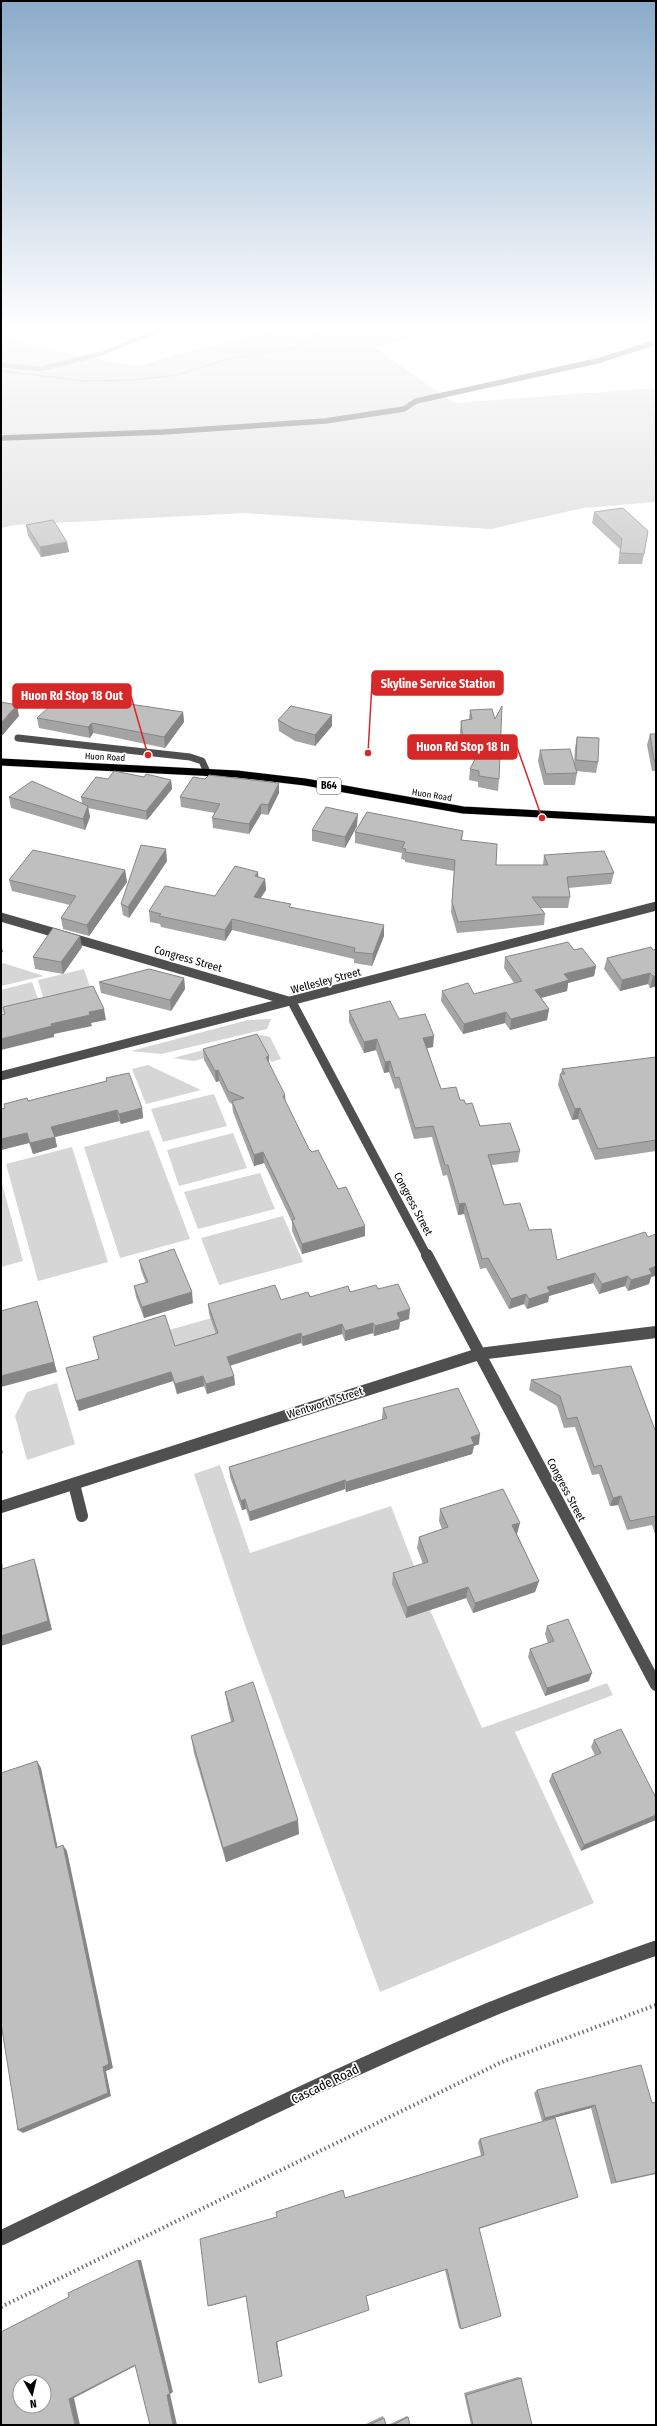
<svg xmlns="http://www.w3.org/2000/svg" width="657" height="2426" font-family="'Fira Sans Condensed',sans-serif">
<rect width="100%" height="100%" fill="#fff"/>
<path fill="#d6d6d6" d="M274 328H473L374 346 357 344 374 347 454 403 656 388V502L583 508 491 529 244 513 14 525 1 528V334L48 350 138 366Z
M3 963 44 976 1 986V965Z
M84 969 90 987 43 997 38 980Z
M32 982 40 1004 2 1014 1 990Z
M271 1019 267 1029 161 1054 131 1051 248 1020Z
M261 1035 270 1037 281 1059 271 1062 261 1043 194 1061 173 1058Z
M148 1065 201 1090 146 1104 132 1069Z
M214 1094 227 1126 163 1142 151 1109Z
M149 1130 190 1239 120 1258 84 1147Z
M233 1133 247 1168 179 1186 167 1150Z
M72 1147 108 1262 38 1281 6 1164Z
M260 1173 275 1209 198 1229 184 1192Z
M1 1180 23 1261 1 1267Z
M283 1216 303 1262 219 1285 201 1238Z
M212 1318 220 1338 153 1357 147 1336Z
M57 1383 75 1444 27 1460 15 1416 27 1392Z
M220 1465 250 1553 391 1506 418 1576 405 1617 430 1610 482 1728 607 1683 613 1695 515 1732 594 1903 380 1992 246 1628 194 1474Z"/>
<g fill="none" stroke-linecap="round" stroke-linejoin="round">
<path stroke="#9d9d9d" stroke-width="4.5" d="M1 365 40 369 100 354 154 333 161 328"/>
<g stroke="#dbdbdb" stroke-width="8">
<path id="major" d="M1 762 237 774 305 782 463 810 656 820"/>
</g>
<path stroke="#717171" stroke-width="1.5" stroke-dasharray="0.5 1" stroke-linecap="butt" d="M1 371 86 381 134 380 177 375 224 360 295 348 332 328"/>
<path stroke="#717171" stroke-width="4" stroke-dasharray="1.5 3" stroke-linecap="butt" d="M1 2307 504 2061 656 2005"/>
<path stroke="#4f4f4f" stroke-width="5.5" d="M1 438 163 432 325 421 404 409 416 401 597 361 651 344"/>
<path stroke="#4f4f4f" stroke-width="7" d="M18 738 190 757 202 761 207 772"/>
<path stroke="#4f4f4f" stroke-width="9" d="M1 917 292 1002 427 1256
M1 1076 656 906"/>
<path stroke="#4f4f4f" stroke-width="12" d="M427 1255 656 1685
M74 1484 82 1516
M1 1507 479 1354 656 1332"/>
<path stroke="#4f4f4f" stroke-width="15" d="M1 2238C162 2161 322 2080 487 2011 543 1988 599 1968 656 1948"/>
<use href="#major" stroke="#000" stroke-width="7"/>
</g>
<path fill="#a4a4a4" d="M594 512 644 554 642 564H618L620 549 592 523Z
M26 525 67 542 69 552 41 557 28 536Z
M470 710 499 779 498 791 478 787V782L469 780 470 769 478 753H462L460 732 461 721 469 719Z
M183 712 184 722 165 748 93 733 90 738 39 728 37 718Z
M332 715V726L315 746 295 741 279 731 278 720Z
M650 734H656V771H652L647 745Z
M577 737 598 762 596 773 576 771 577 773 575 785H544L538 761 540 750 574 764 575 748Z
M144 777 171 780 172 789 147 820 88 808 90 817 85 830 11 808 9 797 82 803 81 797 108 779Z
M205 779 279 783V793L268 815 261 814 249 834 213 828 212 818 215 813 181 807 180 797Z
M357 826 345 848 312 841V830Z
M463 831 462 840 496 865H543L544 855 614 873 611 884 568 888 570 897 568 908H540L545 914 544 925 457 933 451 912 454 871 405 862V860L401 859 402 853 355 843V832Z
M167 861 129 918 123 915 121 904Z
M125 870 127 882 89 936 63 929 61 918 70 905 12 891 9 880Z
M259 877 265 879 266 890 260 898 384 936 372 966 354 963V959L232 930 225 941 161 927 160 924 150 922 149 911 215 896Z
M82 947 63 974 35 969 33 957Z
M651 947 656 986 650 988 648 984 620 991 604 969 607 958Z
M574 950 596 966 594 976 568 983 567 991 541 998 549 1009 547 1020 510 1030 505 1023 463 1034 441 1001 442 991 474 994 514 983 504 968 505 957Z
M184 978 185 989 171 1011 101 993 99 982Z
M349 1011 399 1019 433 1047 427 1048 441 1089 466 1104 480 1126 520 1151 518 1162 492 1165 504 1205 557 1260 651 1277 649 1284 628 1291 625 1286 599 1294 593 1283 549 1296 548 1302 527 1309 524 1304 509 1309 486 1268 480 1269 464 1214 458 1215 447 1175 443 1176 432 1137 414 1139 399 1088 395 1089 389 1072 384 1073 376 1050 364 1053 349 1022Z
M203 1049 269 1064 285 1101 309 1149 338 1189 365 1236 302 1254 292 1231V1222L264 1163 254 1166 233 1112 232 1104 229 1102 219 1081 216 1082 204 1060Z
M656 1057V1151L595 1160 578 1119 572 1120 558 1085 560 1074H561L562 1069Z
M106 1078 142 1108 143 1118 121 1124 119 1121 55 1137 57 1147 33 1154 29 1143 1 1150V1109L28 1101 106 1081Z
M139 1260 193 1303 144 1318 136 1297 134 1286 146 1283 141 1270Z
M378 1289 409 1319 400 1322 399 1329 374 1336 373 1333 345 1341 342 1334 303 1346 301 1343 230 1366 234 1376 235 1385 207 1394 204 1386 177 1394 173 1381 79 1411 66 1368 99 1359 93 1337 175 1346 216 1334 209 1314 208 1304 281 1300Z
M531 1380 655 1430H656V1537L652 1525 627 1530 618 1505 610 1506 599 1474 592 1475 575 1427 564 1428 557 1406 529 1390Z
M383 1408 479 1444 474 1446 472 1454 346 1492 345 1489 250 1521 246 1509 242 1510 230 1477 229 1467 383 1420 382 1418Z
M440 1509 517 1534 539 1581 535 1592 473 1613 466 1598 406 1618 392 1584 393 1573 423 1564 417 1548 419 1537 442 1529 439 1521Z
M547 1626 589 1681 545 1696 528 1657 530 1649 548 1643 545 1634Z
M225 1692 299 1834 226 1862 194 1753 191 1736 231 1722 228 1709Z
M594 1740 656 1798 581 1851 549 1781 552 1774 595 1756 591 1747Z
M537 2090 652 2103 656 2102V2174L611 2184 591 2108 542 2121 534 2093Z
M480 2139 578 2197 479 2229 461 2329 459 2328 445 2270 366 2296 277 2342 282 2375 246 2296 210 2306 345 2198 481 2156 478 2142Z
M518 2377 521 2378 532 2425H471L464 2393Z
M383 2416 386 2425H364Z
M407 2416 408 2417 410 2425H388Z"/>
<path fill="#868686" d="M67 542 69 552 41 557 40 547Z
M17 705 19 716 1 737V723Z
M183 712 184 722 165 748 164 737Z
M332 715V726L315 746V735Z
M92 723 93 733 90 738 88 727Z
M171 780 172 789 147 820 146 811Z
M279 783V793L268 815V805Z
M261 804V814L249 834V824Z
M88 806 90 817 85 830 83 819Z
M358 814 357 826 345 848V837Z
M166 849 167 861 129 918 128 907Z
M125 870 127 882 89 936 87 925Z
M258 872 259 883 255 876Z
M265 879 266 890 254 908V897Z
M232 919V930L225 941V930Z
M384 925V936L372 966 373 954Z
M80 936 82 947 63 974 61 962Z
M1 944 3 952 1 953Z
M596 966 594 976 568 983 567 991 533 1000 535 990 564 974Z
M650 973 648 984 620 991 622 980Z
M653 976H656V986L650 988Z
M184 978 185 989 171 1011 170 1000Z
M104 1009 106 1020 91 1023 92 1026 54 1034V1037L1 1050V1039L89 1012Z
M549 1009 547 1020 510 1030 511 1019Z
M506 1012 505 1023 463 1034 464 1024Z
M434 1036 433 1047 422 1049 423 1038Z
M377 1039 376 1050 364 1053V1042Z
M269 1056V1067L266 1057Z
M390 1061 389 1072 384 1073 385 1062Z
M218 1070 219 1081 216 1082 215 1071Z
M285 1095 286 1106 283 1096Z
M142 1108 143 1118 121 1124 119 1114Z
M580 1108 578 1119 572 1120 575 1109Z
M117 1110 119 1121 55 1137 57 1147 33 1154 30 1143 51 1127Z
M27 1133 29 1143 1 1150V1139Z
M263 1152 264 1163 254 1166V1155Z
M465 1203 464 1214 458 1215 459 1204Z
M365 1226V1236L302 1254V1244Z
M656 1266V1276L651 1277 649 1284 628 1291 631 1280 649 1269Z
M595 1273 593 1283 549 1296 548 1302 527 1309 529 1299 547 1287Z
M628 1276 625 1286 599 1294 602 1284Z
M192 1292 193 1303 144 1318 142 1307Z
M526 1294 524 1304 509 1309 511 1299Z
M410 1309 409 1319 400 1322 399 1329 374 1336 375 1326 397 1313Z
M40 1311 57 1372 1 1387V1376Z
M373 1323V1333L345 1341V1331Z
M342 1324V1334L303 1346 302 1337Z
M301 1333V1343L228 1366 227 1357Z
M171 1372 173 1381 79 1411 76 1401Z
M203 1376 204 1386 177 1394 175 1384Z
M234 1376 235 1385 207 1394 206 1384Z
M480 1434 479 1444 474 1446 472 1454 346 1492V1482Z
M1 1446 3 1453 1 1454Z
M345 1480V1489L250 1521 249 1512Z
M621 1496 618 1505 610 1506 613 1498Z
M245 1499 246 1509 242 1510 241 1501Z
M520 1523 517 1534 510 1537 512 1525Z
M34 1559 37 1568 52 1630 1 1646V1636Z
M539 1581 535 1592 473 1613 475 1603Z
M468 1587 466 1598 406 1618 407 1607Z
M592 1673 589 1681 545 1696 547 1688Z
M37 1761 41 1768 59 1854 56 1848Z
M656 1815V1820L581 1851 584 1845Z
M298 1820 299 1834 226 1862 223 1848Z
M63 1845 67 1851 113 2068 106 2071 111 2096 23 2133 18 2130 103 2067Z
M595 2105 591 2108 542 2121 545 2118Z
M578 2197 573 2199 476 2229 479 2228Z
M138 2260H141L173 2392 170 2394 177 2425H173Z
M246 2296H247L210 2306H208Z
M277 2341 282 2375V2376L276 2342Z
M139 2364 74 2398 80 2425H75L69 2399 135 2365Z"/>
<path fill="#bfbfbf" stroke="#868686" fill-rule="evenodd" d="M623 508 648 531 644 554 620 553 622 539 594 512Z
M53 520 67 542 40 547 26 525Z
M63 694 183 712 164 737 92 723 88 727 37 718Z
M1 702 17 705 1 723Z
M291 706 332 715 315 735 294 729 278 720Z
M502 706 499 779 479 776V771L470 769 484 742H463L461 721 472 719 470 710 492 709 495 719Z
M650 734H656V760H654Z
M577 737 599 738 598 762 576 760Z
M570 749 577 773 546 774 540 750Z
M114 771 144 777 146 774 171 780 146 811 81 797 96 777 108 779Z
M209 775 279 783 268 805 261 804 249 824 212 818 220 804 180 797 193 777 205 779Z
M32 781 88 806 83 819 9 797Z
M326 807 358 814 345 837 312 830Z
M367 812 463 831 461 840 497 844 496 865H548L544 855 604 851 614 873 567 877 570 897H532L545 914 458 922 452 902 455 860 405 852 406 849 402 848 405 842 355 832Z
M141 845 166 849 128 907 121 904Z
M33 850 125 870 87 925 61 918 76 896 9 880Z
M235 866 258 872 255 876 265 879 254 897 291 904 289 907 384 925 373 954 354 952 355 948 232 919 225 930 159 916 161 914 149 911 165 886 215 896Z
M53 928 80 936 61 962 33 957Z
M568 942 574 950 582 948 596 966 564 974 569 980 535 990 549 1009 511 1019 506 1012 464 1024 442 991 468 983 474 994 522 981 505 957Z
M651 947 653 950 656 949V976H653L650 973 622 980 607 958Z
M149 969 184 978 170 1000 99 982Z
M93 986 104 1009 89 1012 90 1015 51 1024 52 1026 1 1039V1015L5 1014 3 1007Z
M390 1001 399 1019 425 1014 434 1036 423 1038 441 1089 456 1087 460 1100H464L466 1104 472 1103 480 1126 510 1123 520 1151 488 1155 504 1205 520 1203 529 1230 551 1229 557 1260 645 1232 648 1237 656 1234V1266L649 1269 652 1274 631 1280 628 1276 602 1284 595 1273 547 1287 550 1292 529 1299 526 1294 511 1299 488 1258 482 1259 465 1203 459 1204 448 1165H445L433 1126 415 1128 399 1077 395 1078 390 1061 385 1062 377 1039 364 1042 349 1011Z
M257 1034 269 1056 266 1057 285 1095 283 1096 309 1149 312 1152 318 1150 338 1189 346 1187 365 1226 302 1244 292 1220 295 1219 263 1152 254 1155 232 1101 244 1098 228 1091 218 1070 215 1071 203 1049Z
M656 1057V1140L598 1149 580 1108 575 1109 560 1074H565L562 1069Z
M129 1073 142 1108 119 1114 117 1110 51 1127 55 1137 30 1143 27 1133 1 1139V1109L5 1108 4 1104 27 1098 28 1101 107 1081 106 1078Z
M174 1249 192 1292 142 1307 134 1286 148 1282 139 1260Z
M398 1284 410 1309 397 1313 400 1319 375 1326 373 1323 345 1331 342 1324 302 1337 301 1333 227 1357 234 1376 206 1384 203 1376 175 1384 171 1372 76 1401 66 1368 99 1359 93 1337 165 1315 175 1346 218 1333 208 1304 275 1285 281 1300 308 1292 310 1297 348 1286 350 1292 376 1285 378 1289Z
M37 1301 54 1362 1 1376V1311Z
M631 1366 655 1430H656V1518L655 1516 630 1521 621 1496 613 1498 601 1465 594 1467 577 1417 567 1419 560 1396 531 1380Z
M458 1388 480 1434 471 1437 474 1444 346 1482 345 1480 249 1512 245 1499 241 1501 229 1467 387 1418 383 1408Z
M503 1489 520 1523 512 1525 539 1581 475 1603 468 1587 407 1607 393 1573 428 1562 419 1537 448 1527 440 1509Z
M34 1559 48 1621 1 1636V1564H2V1569Z
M568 1619 592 1673 547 1688 530 1649 554 1641 547 1626Z
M253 1682 298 1820 223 1848 191 1736 234 1721 225 1692Z
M621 1729 656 1798V1815L584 1845 552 1774 601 1753 594 1740Z
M37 1761 56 1848 63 1845 109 2064 103 2067 108 2093 18 2130 1 2023V1773Z
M641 2065 652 2103 656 2102V2173L616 2182 595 2105 545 2118 537 2090Z
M555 2118 578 2197 479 2228 501 2316 461 2329 447 2269 366 2296 369 2310 276 2342 282 2376 259 2383 246 2296 208 2306 200 2239 277 2217 276 2212 343 2190 345 2198 484 2155 480 2139Z
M138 2260 170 2394 167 2395 173 2425H150L135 2365 69 2399 75 2425H1V2332L69 2297 68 2293ZM20 2382H44V2406H20Z
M521 2378 532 2425H473L466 2395Z
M408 2417 410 2425H393Z
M384 2418 386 2425H369Z"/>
<linearGradient id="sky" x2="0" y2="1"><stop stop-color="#8aabca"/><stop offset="0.49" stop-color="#fff"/><stop offset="1" stop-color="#fff" stop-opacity="0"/></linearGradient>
<rect width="657" height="667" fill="url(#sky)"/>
<g text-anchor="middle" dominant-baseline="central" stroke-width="3.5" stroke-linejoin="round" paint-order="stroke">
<g font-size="9" fill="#000" stroke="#fff">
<text transform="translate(105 757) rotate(3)">Huon Road</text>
<text transform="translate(432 795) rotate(9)">Huon Road</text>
</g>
<rect fill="#fff" stroke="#4c4c4c" stroke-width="1" x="317" y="778" width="24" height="16" rx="3"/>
<g font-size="10" font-weight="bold" fill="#000">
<text x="329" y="786">B64</text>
</g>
<g font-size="11" fill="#000" stroke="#fff">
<text transform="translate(188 959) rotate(16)">Congress Street</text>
<text transform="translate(326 981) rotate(-15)">Wellesley Street</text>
<text transform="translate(413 1204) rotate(62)">Congress Street</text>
<text transform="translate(325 1403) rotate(-18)">Wentworth Street</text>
<text transform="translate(566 1490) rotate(62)">Congress Street</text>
</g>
<g font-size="13" fill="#000" stroke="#fff">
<text transform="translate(325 2084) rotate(-26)">Cascade Road</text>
</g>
</g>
<path fill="none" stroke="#d62828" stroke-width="1.5" d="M368 753L372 683M148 755L131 696M542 818L517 747"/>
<g fill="#d62828" stroke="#fff" stroke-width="1.5">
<circle cx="368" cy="753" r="4"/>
<circle cx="148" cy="755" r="4"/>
<circle cx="542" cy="818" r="4"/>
</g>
<g fill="#d62828" stroke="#d62828" stroke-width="1.5">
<rect x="372" y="671" width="131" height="24" rx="4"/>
<rect x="13" y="684" width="118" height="24" rx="4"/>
<rect x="408" y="735" width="109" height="24" rx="4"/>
</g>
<g font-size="12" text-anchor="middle" font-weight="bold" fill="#fff">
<text x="438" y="688">Skyline Service Station</text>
<text x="72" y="700">Huon Rd Stop 18 Out</text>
<text x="463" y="751">Huon Rd Stop 18 In</text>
</g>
<rect width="657" height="2426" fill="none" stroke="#000000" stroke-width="4"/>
<g transform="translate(32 2394) rotate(172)"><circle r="19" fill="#ffffff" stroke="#999999"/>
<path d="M0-3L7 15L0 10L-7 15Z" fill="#000000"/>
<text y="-6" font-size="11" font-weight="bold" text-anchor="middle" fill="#000000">N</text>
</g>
</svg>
